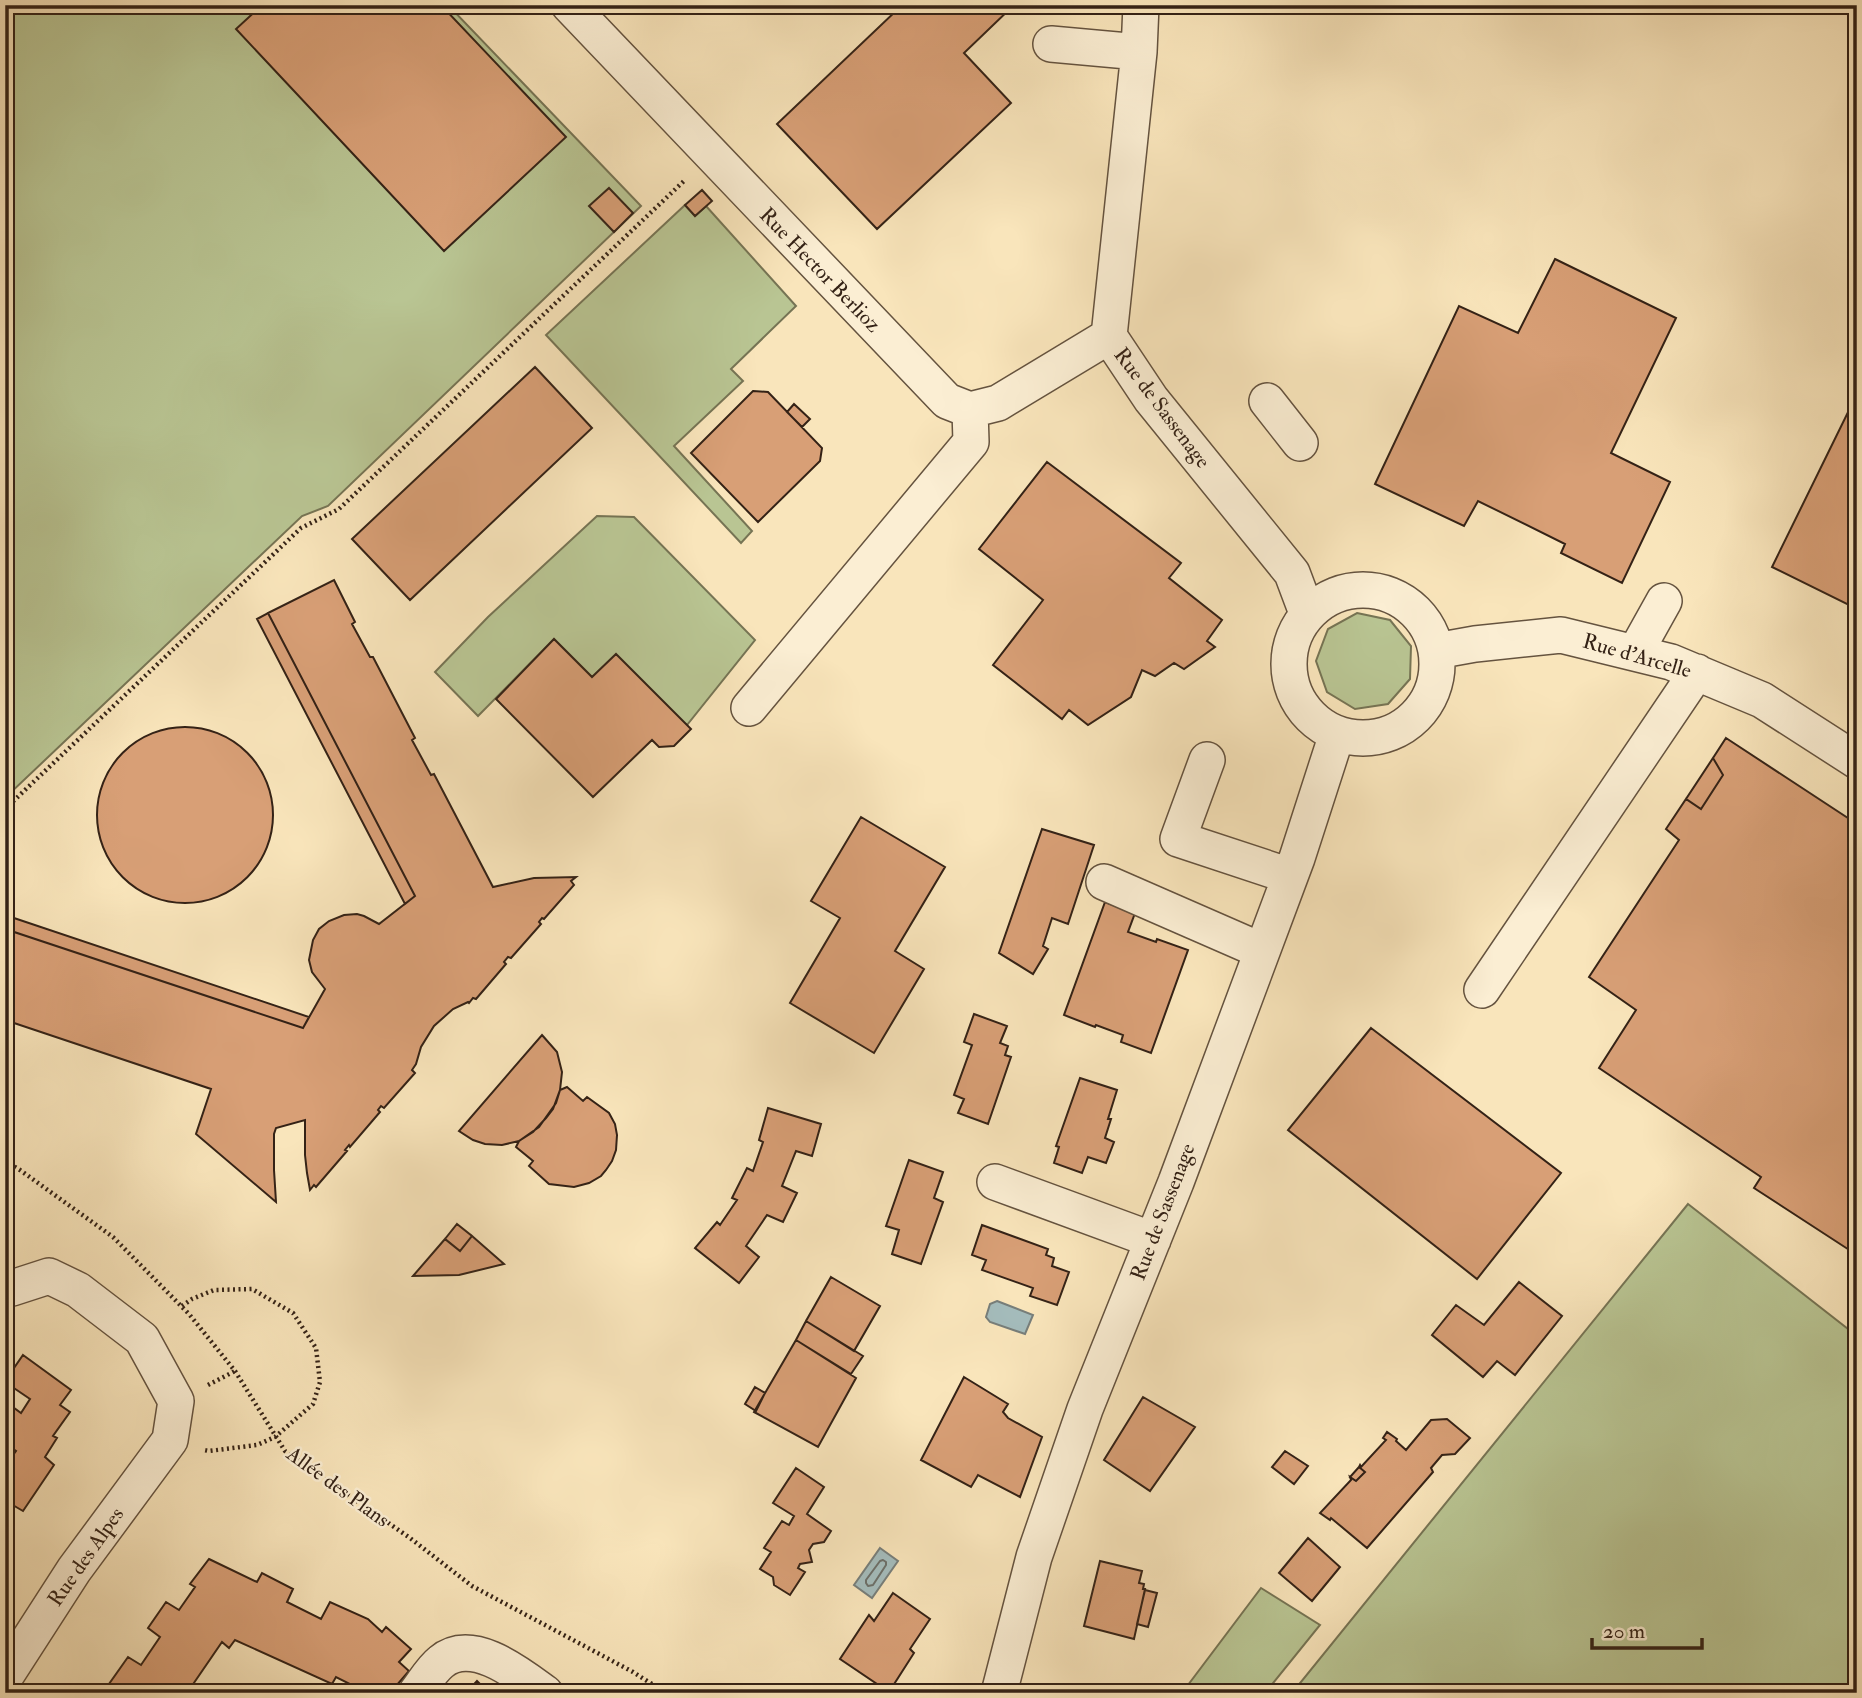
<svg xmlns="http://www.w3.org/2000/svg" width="1862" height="1698" font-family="'IM FELL Double Pica',serif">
<rect width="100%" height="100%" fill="#f9e5bb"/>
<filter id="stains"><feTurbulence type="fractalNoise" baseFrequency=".00286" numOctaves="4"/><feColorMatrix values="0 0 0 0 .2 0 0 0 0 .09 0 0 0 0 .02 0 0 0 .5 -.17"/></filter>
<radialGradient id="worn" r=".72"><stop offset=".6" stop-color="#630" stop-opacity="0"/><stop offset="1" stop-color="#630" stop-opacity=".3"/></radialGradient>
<path fill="#b9c593" stroke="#767454" stroke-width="2" d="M5 5H448L641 206 328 506 302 516 5 798Z
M685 205 695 216 706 206 796 306 731 369 743 381 674 446 752 531 741 543 546 335Z
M597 516 634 517 755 640 687 725 592 677 554 639 478 716 435 672 488 617Z
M1357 613 1390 620 1411 646 1410 679 1388 704 1355 709 1327 692 1316 661 1328 629Z
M1688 1204 1857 1336V1693H1292Z
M1261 1588 1320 1625 1265 1693H1182Z"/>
<path fill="#a4bcbc" stroke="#777e7a" stroke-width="2" d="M997 1301 1033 1315 1025 1334 990 1322 986 1317 990 1304Z
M880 1548 898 1561 872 1598 854 1585Z"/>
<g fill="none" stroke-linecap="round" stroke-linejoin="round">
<path stroke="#6c6f69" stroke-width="2" d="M883 1560 886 1562V1565L873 1585 868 1586 866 1583V1580L880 1561Z"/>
</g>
<path fill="#d89f76" stroke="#342216" stroke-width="2" d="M262 5H441L566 137 444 251 236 29Z
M894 5H1014L964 53 1011 103 877 229 777 124 898 9Z
M609 188 633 213 614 232 589 206Z
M702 190 712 201 695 216 685 205Z
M1555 259 1676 318 1611 453 1670 482 1622 583 1561 553 1565 544 1478 501 1464 526 1375 484 1459 306 1518 333Z
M535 367 592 428 410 600 352 539Z
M753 391 768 392 822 448 820 461 758 522 691 453Z
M1854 400 1857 402V609L1772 567Z
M794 404 810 419 802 427 787 412Z
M1047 462 1181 563 1169 578 1222 620 1207 641 1215 647 1184 669 1174 663 1155 676 1142 670 1131 697 1088 725 1069 710 1062 719 993 665 1043 600 979 549Z
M334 580 355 622 352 624 370 657H373L415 738 412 740 431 775 434 774 493 887 534 878 576 877 571 881 574 885 544 919 542 918 539 922 541 924 511 958 508 957 504 962 506 964 476 999 473 998 469 1003 468 1002 453 1009 434 1026 421 1047 416 1064 412 1070 415 1073 384 1108 381 1106 378 1110 380 1112 350 1147 349 1145 345 1150 347 1151 316 1187 314 1185 310 1190 307 1173 305 1155V1120L276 1128 274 1134V1170L276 1202 196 1134 211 1089 5 1020V929L303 1028 325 989 312 972 309 960 313 940 319 929 329 921 344 915 357 914 364 916 379 924 415 896 268 613Z
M268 613 415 896 405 904 257 619Z
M554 639 592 677 616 654 691 729 674 746 659 747 652 740 593 797 496 699Z
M97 815a88 88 0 1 1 176 0a88 88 0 1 1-176 0Z
M1726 738 1857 824V1255L1754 1188 1761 1177 1599 1068 1636 1010 1589 977 1679 840 1666 829 1686 799 1701 809 1723 775 1713 758Z
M1713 758 1723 775 1701 809 1686 799Z
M861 817 945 867 895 951 924 969 874 1053 790 1003 840 918 811 901Z
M1042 829 1094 845 1068 924 1052 918 1043 946 1048 949 1033 974 999 953Z
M1105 902 1135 913 1128 932 1156 942 1157 939 1188 950 1151 1053 1121 1042 1123 1035 1096 1025 1095 1027 1064 1015Z
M5 915 309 1017 303 1028 5 929Z
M974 1014 1007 1026 1000 1043 1008 1046 1005 1055 1011 1057 988 1124 958 1113 964 1099 954 1095 972 1045 964 1042Z
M1371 1028 1561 1173 1477 1279 1288 1130Z
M542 1035 557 1052 562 1072 560 1090 556 1103 539 1127 519 1141 502 1145 485 1144 473 1140 459 1131Z
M1080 1078 1117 1090 1108 1119H1111L1105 1138 1114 1142 1106 1163 1088 1157 1082 1173 1054 1163 1059 1147 1056 1146Z
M567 1087 583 1101 587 1097 609 1113 615 1124 617 1135 616 1150 612 1161 606 1170 601 1176 589 1183 574 1187 549 1184 529 1166 533 1161 516 1147 519 1141 533 1132 546 1118 553 1109 560 1090Z
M768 1108 821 1124 812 1156 796 1151 782 1186 797 1193 783 1222 767 1215 746 1246 759 1257 739 1283 695 1248 717 1222 720 1225 737 1200 732 1198 747 1168 753 1171 763 1142 759 1140Z
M909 1160 943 1172 934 1198 943 1202 921 1264 892 1254 899 1230 886 1226Z
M457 1224 472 1236 460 1251 445 1239Z
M982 1225 1048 1249 1046 1255 1054 1258 1052 1266 1069 1272 1057 1305 1030 1296 1033 1288 982 1270 986 1260 972 1255Z
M472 1236 504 1264 459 1275 413 1276 445 1239 460 1251Z
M831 1277 880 1306 854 1351 806 1321Z
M1519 1282 1562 1316 1515 1375 1497 1361 1483 1377 1432 1335 1456 1305 1484 1325Z
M806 1321 863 1356 851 1374 796 1340Z
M796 1340 856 1378 818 1447 754 1412Z
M23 1355 71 1390 60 1405 70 1412 53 1436 57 1438 45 1457 54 1465 23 1511 11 1504 5 1514V1466L16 1451 5 1443V1412L10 1405 21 1413 30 1399 5 1382V1381Z
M964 1377 1008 1404 1003 1412 1008 1418 1042 1437 1020 1497 978 1475 971 1487 921 1460Z
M755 1387 765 1393 756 1411 745 1404Z
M1143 1397 1195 1427 1150 1491 1104 1460Z
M1447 1419 1470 1438 1455 1454 1442 1455 1431 1468 1433 1472 1367 1548 1331 1518 1330 1520 1320 1513 1351 1480 1350 1477 1356 1481 1365 1472 1359 1467 1360 1465 1361 1467 1386 1440 1383 1438 1387 1432 1397 1439 1396 1441 1406 1450 1431 1420Z
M1285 1451 1308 1466 1294 1484 1272 1467Z
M1359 1467 1365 1472 1356 1481 1350 1477Z
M796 1468 824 1487 807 1514 831 1531 824 1542 813 1544 809 1550 812 1562 800 1564 798 1568 805 1572 790 1595 774 1585 773 1577 760 1569 771 1552 764 1548 782 1521 789 1525 794 1516 773 1503Z
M1308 1538 1340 1567 1312 1601 1279 1573Z
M209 1559 257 1582 262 1573 293 1589 287 1602 321 1619 330 1602 368 1619 382 1632 386 1627 411 1649 399 1662 409 1671 390 1693H360L352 1685 336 1677 332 1684 235 1640 229 1648 222 1642 187 1693H114L117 1689 109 1684 128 1657 141 1665 160 1637 148 1628 166 1602 179 1610 195 1587 190 1584Z
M1100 1561 1142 1571 1139 1583 1144 1584 1143 1589H1145L1134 1639 1084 1626Z
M1145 1590 1157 1593 1148 1627 1137 1624Z
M893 1593 930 1619 910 1649 914 1653 889 1692 840 1659 869 1615 874 1621Z
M477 1681 489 1693H466Z"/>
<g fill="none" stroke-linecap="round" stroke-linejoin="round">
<g stroke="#65533f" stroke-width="38">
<path id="minor" d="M569 5 947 401 970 410 998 403 1109 336
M1141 5 1139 52 1109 336 1151 399 1292 573 1307 613
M1051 44 1139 52
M1267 401 1300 443
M1289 664a74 74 0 1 1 148 0a74 74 0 1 1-148 0Z
M1436 651 1475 644 1561 635 1671 662 1762 700 1857 761
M1635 653 1664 601
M749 708 971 442 970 410
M1207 760 1178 839 1290 876
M1104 882 1262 951
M1482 990 1697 672
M995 1182 1153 1240
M5 1285 12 1288 49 1276 78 1290 142 1339 176 1401 170 1440 74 1570 5 1677
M416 1693C424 1683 431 1670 441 1662 472 1636 519 1674 545 1693
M999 1693 1034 1557 1085 1409 1176 1182 1297 858 1337 734"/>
</g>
<path stroke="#342216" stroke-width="4.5" stroke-dasharray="2 3.5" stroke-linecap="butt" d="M5 809 301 528 339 509 685 180
M5 1161 20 1170 113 1237 189 1314 235 1371 285 1451 410 1538 472 1586 633 1672 666 1693
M182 1306 192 1299 214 1290 252 1289 293 1313 316 1348 320 1382 313 1404 275 1437 257 1445 209 1451 204 1450
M208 1385 235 1371"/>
<use href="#minor" stroke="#fbeed3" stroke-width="35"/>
</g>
<g text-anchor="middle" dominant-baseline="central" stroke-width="5" stroke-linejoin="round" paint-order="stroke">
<g font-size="21" fill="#342216" stroke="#fbeed3">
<text transform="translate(820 270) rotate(46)">Rue Hector Berlioz</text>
<text transform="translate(1162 408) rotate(53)">Rue de Sassenage</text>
<text transform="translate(1637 656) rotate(16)">Rue d'Arcelle</text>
<text transform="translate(1163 1212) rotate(-69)">Rue de Sassenage</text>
<text transform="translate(338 1487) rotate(36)">Allée des Plans</text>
<text transform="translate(86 1557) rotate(-55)">Rue des Alpes</text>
</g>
</g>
<rect width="1862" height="1698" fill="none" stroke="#f9e5bb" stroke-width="28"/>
<rect x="7" y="7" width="1848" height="1684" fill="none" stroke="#342216" stroke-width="3.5"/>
<rect x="14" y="14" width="1834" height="1670" fill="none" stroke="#342216" stroke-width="2"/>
<path d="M1592 1638v10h110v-10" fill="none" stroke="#342216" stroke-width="3.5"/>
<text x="1603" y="1638" font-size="21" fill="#342216" stroke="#fbeed3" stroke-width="5" paint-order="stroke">20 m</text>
<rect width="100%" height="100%" filter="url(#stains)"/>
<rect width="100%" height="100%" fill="url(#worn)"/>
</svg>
